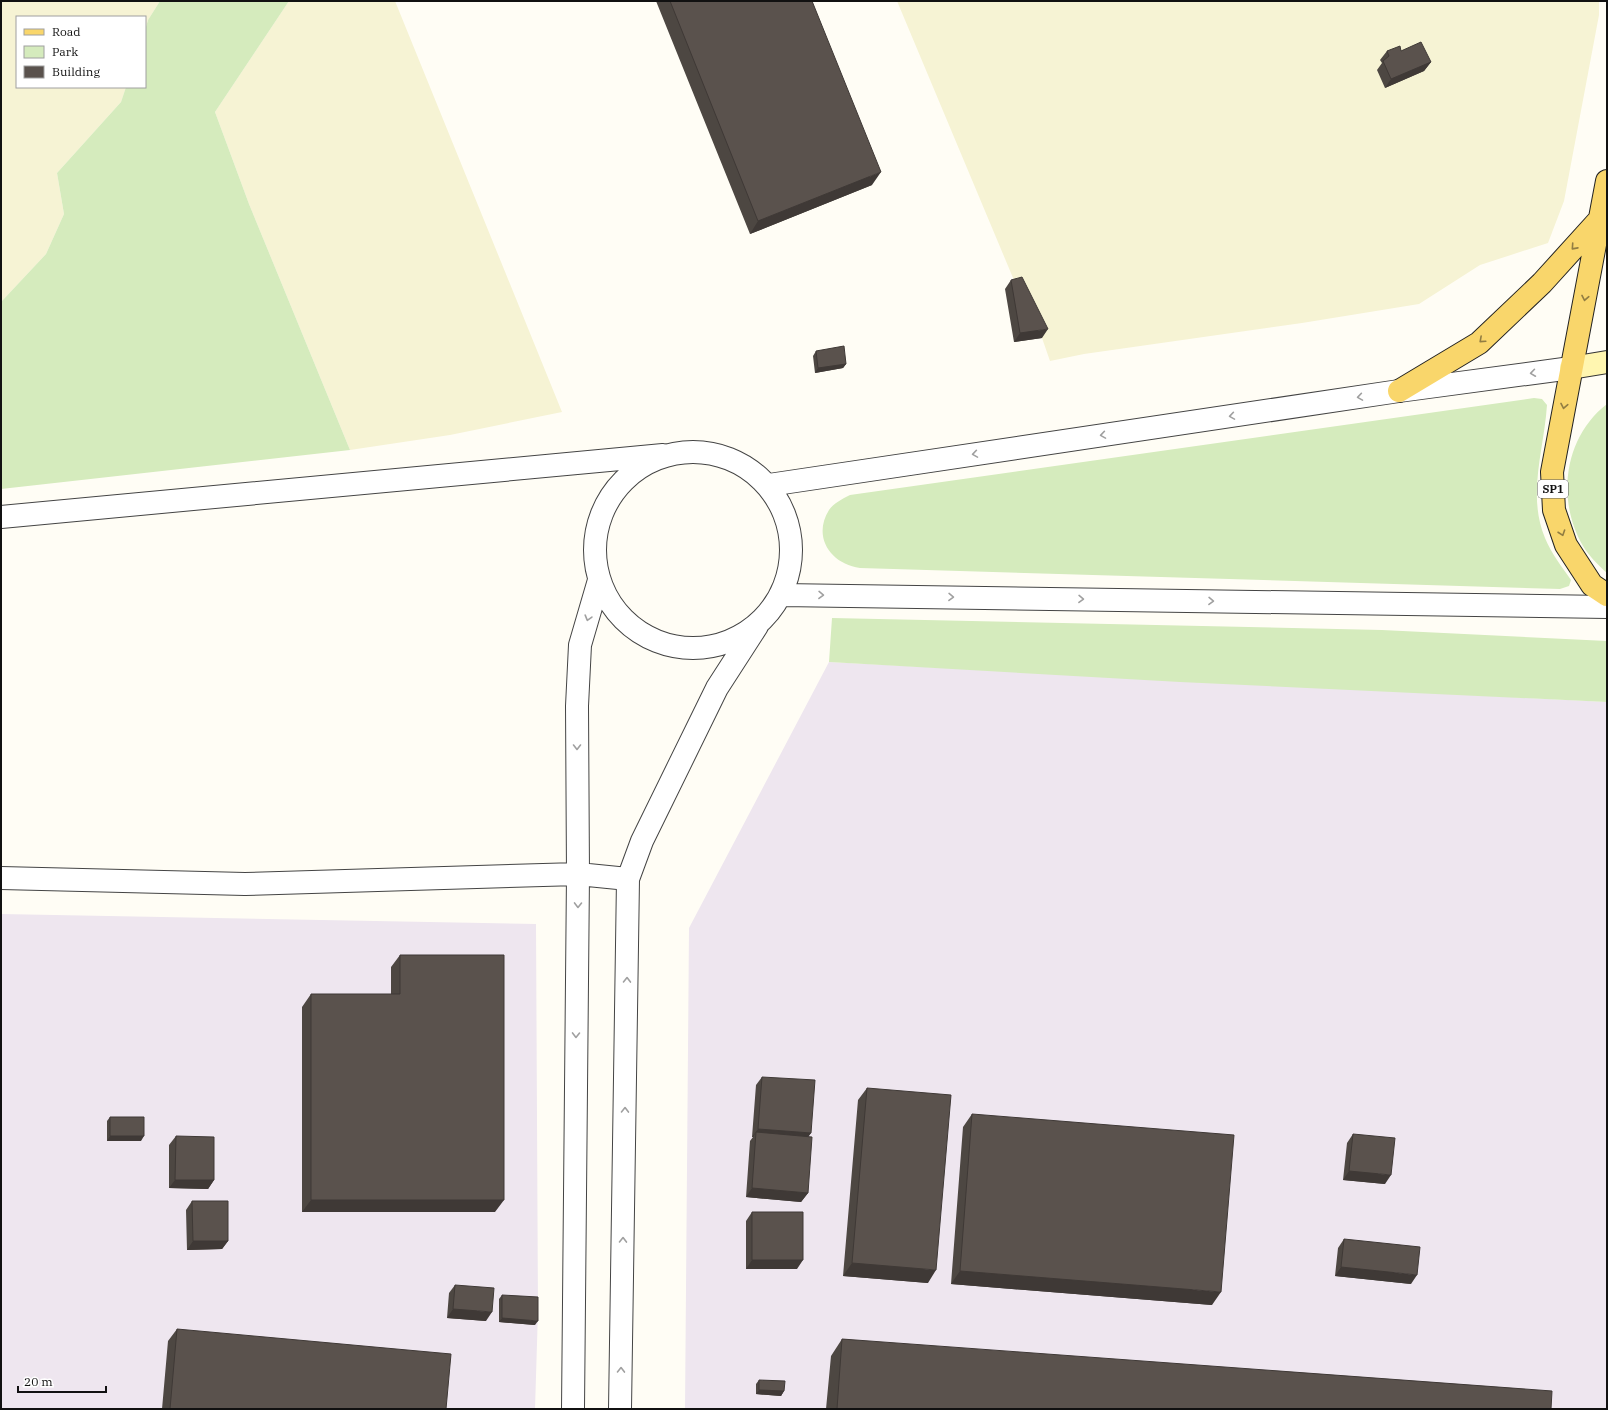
<svg xmlns="http://www.w3.org/2000/svg" width="1608" height="1410" font-family="'IBM Plex Serif',serif">
<rect width="100%" height="100%" fill="#fffdf5"/>
<path fill="#eee6ef" d="M829 662 1607 702V1409H685L689 928Z
M1 914 536 924 538 1311 535 1409H1Z"/>
<path fill="#f6f3d4" d="M1 1H160L148 20 145 30V17H17V87H126L121 102 57 173 64 214 46 254 1 302Z
M289 1H395L562 412 450 435 350 450 249 204 215 112Z
M897 1H1599V15L1564 201 1548 243 1480 265 1419 304 1302 323 1084 354 1050 361 1042 338 1016 285Z"/>
<path fill="#d5ebbd" d="M160 1H289L215 112 249 204 350 450 1 489V302L46 254 64 214 57 173 121 102 126 87H145V30L148 20Z
M1534 398 1542 399 1547 405C1544 450 1527 495 1545 538 1551 553 1562 567 1571 580L1569 586 1560 589 860 568C831 564 812 537 829 510 834 503 842 499 850 495Z
M1607 404V573C1598 565 1589 556 1583 546 1556 500 1564 437 1607 404Z
M832 618 1382 630 1607 641V702L1180 682 829 662Z"/>
<g fill="none" stroke-linecap="round" stroke-linejoin="round">
<g stroke="#444" stroke-width="24">
<path id="minor" d="M595 550a98 98 0 1 1 196 0a98 98 0 1 1-196 0Z
M769 485 1399 391 1571 368
M1 517 663 455
M782 595 1607 607
M1 878 245 884 578 874 628 879
M573 1409 578 874 577 706 580 645 599 580
M620 1409 628 879 642 841 717 688 757 626"/>
</g>
<g stroke="#333" stroke-width="24">
<path id="secondary" d="M1571 368 1607 362"/>
</g>
<g stroke="#222" stroke-width="24">
<path id="primary" d="M1607 181 1552 472 1554 510 1566 545 1592 585 1607 595
M1399 391 1479 343 1542 283 1600 219"/>
</g>
<use href="#minor" stroke="#fff" stroke-width="22"/>
<use href="#secondary" stroke="#fff6b0" stroke-width="22"/>
<use href="#primary" stroke="#f9d66b" stroke-width="22"/>
</g>
<path fill="#4d4742" d="M656 1H812L872 185 750 234Z
M1387 51H1401L1431 62 1424 71 1385 88 1377 70 1382 63 1380 60Z
M1011 280 1042 338 1014 342 1005 289Z
M816 351 846 364 843 368 815 373 813 356Z
M400 955 495 1212H302V1007L311 994H391V967Z
M762 1077 811 1133 808 1137V1193L801 1202 746 1197 750 1141 753 1137H752L756 1085Z
M867 1088 928 1283 843 1276 858 1100Z
M972 1114 1212 1305 951 1284 963 1127Z
M110 1117 141 1141H107V1121Z
M1353 1134 1385 1184 1343 1180 1347 1143Z
M176 1136 214 1180 208 1189 169 1188V1145Z
M192 1201 228 1241 222 1249 187 1250 186 1210Z
M752 1212 797 1269H746V1221Z
M1344 1239 1411 1284 1335 1276 1338 1248Z
M455 1285 486 1321 447 1318 449 1293Z
M502 1295 535 1325 499 1322V1299Z
M177 1329 446 1409H162L168 1341Z
M842 1339 1551 1409H826L831 1356Z
M759 1380 784 1391 781 1396 756 1394V1384Z"/>
<path fill="#3f3936" d="M1431 62 1424 71 1385 88 1391 79Z
M881 172 872 185 750 234 758 221Z
M1048 329 1042 338 1014 342 1020 333Z
M846 364 843 368 815 373 818 368Z
M758 1129 811 1133 805 1141 756 1132 753 1137H752Z
M110 1136H144L141 1141H107Z
M1349 1171 1391 1175 1385 1184 1343 1180Z
M175 1180H214L208 1189 169 1188Z
M752 1188 808 1193 801 1202 746 1197Z
M311 1200H504L495 1212H302Z
M193 1241H228L222 1249 187 1250Z
M752 1260H803L797 1269H746Z
M852 1263 936 1270 928 1283 843 1276Z
M1341 1267 1417 1275 1411 1284 1335 1276Z
M960 1271 1221 1292 1212 1305 951 1284Z
M453 1309 492 1312 486 1321 447 1318Z
M502 1318 538 1321 535 1325 499 1322Z
M759 1390 784 1391 781 1396 756 1394Z"/>
<path fill="#5a524d" stroke="#3f3936" d="M670 1H812L881 172 758 221Z
M1421 42 1431 62 1391 79 1383 61 1389 56 1387 51 1400 46 1401 51Z
M1022 277 1048 329 1020 333 1011 280Z
M844 346 846 364 818 368 816 351Z
M400 955H504V1200H311V994H400Z
M762 1077 815 1080 811 1133 758 1129Z
M867 1088 951 1095 936 1270 852 1263Z
M972 1114 1234 1135 1221 1292 960 1271Z
M110 1117H144V1136H110Z
M756 1132 812 1137 808 1193 752 1188Z
M1353 1134 1395 1138 1391 1175 1349 1171Z
M176 1136 214 1137V1180H175Z
M192 1201H228V1241H193Z
M752 1212H803V1260H752Z
M1344 1239 1420 1247 1417 1275 1341 1267Z
M455 1285 494 1288 492 1312 453 1309Z
M502 1295 538 1297V1321L502 1318Z
M177 1329 451 1354 446 1409H170Z
M842 1339 1552 1391 1551 1409H837Z
M759 1380 785 1381 784 1391 759 1390Z"/>
<defs><path id="oneway-chevron" d="M-2-3.5L2.5 0L-2 3.5" fill="none" stroke-width="1.6" stroke-linecap="round" stroke-linejoin="round"/></defs>
<g stroke="#917d42">
<use href="#oneway-chevron" transform="translate(1574 247) rotate(132)"/>
<use href="#oneway-chevron" transform="translate(1585 298) rotate(101)"/>
<use href="#oneway-chevron" transform="translate(1482 340) rotate(138)"/>
<use href="#oneway-chevron" transform="translate(1564 406) rotate(101)"/>
<use href="#oneway-chevron" transform="translate(1562 533) rotate(71)"/>
</g>
<g stroke="#a0a0a0">
<use href="#oneway-chevron" transform="translate(1533 373) rotate(172)"/>
<use href="#oneway-chevron" transform="translate(1360 397) rotate(171)"/>
<use href="#oneway-chevron" transform="translate(1232 416) rotate(171)"/>
<use href="#oneway-chevron" transform="translate(1103 435) rotate(171)"/>
<use href="#oneway-chevron" transform="translate(975 454) rotate(171)"/>
<use href="#oneway-chevron" transform="translate(821 595) rotate(1)"/>
<use href="#oneway-chevron" transform="translate(951 597) rotate(1)"/>
<use href="#oneway-chevron" transform="translate(1081 599) rotate(1)"/>
<use href="#oneway-chevron" transform="translate(1211 601) rotate(1)"/>
<use href="#oneway-chevron" transform="translate(588 618) rotate(106)"/>
<use href="#oneway-chevron" transform="translate(577 747) rotate(90)"/>
<use href="#oneway-chevron" transform="translate(578 905) rotate(91)"/>
<use href="#oneway-chevron" transform="translate(627 980) rotate(-89)"/>
<use href="#oneway-chevron" transform="translate(576 1035) rotate(91)"/>
<use href="#oneway-chevron" transform="translate(625 1110) rotate(-89)"/>
<use href="#oneway-chevron" transform="translate(623 1240) rotate(-89)"/>
<use href="#oneway-chevron" transform="translate(621 1370) rotate(-89)"/>
</g>
<g text-anchor="middle" dominant-baseline="central" stroke-width="4" stroke-linejoin="round" paint-order="stroke">
<rect fill="#fff" stroke="#585858" stroke-width="1" x="1538" y="480" width="30" height="18" rx="3"/>
<g font-size="11" font-weight="bold" fill="#111">
<text x="1553" y="489">SP1</text>
</g>
</g>
<rect width="1608" height="1410" fill="none" stroke="#111111" stroke-width="4"/>
<rect x="16" y="16" width="130" height="72" fill="#ffffff" stroke="#a0a0a0"/>
<rect x="24" y="29" width="20" height="6" fill="#f9d66b" stroke="#a0a0a0"/>
<text x="52" y="36" font-size="12" fill="#111111">Road</text>
<rect x="24" y="46" width="20" height="12" fill="#d5ebbd" stroke="#a0a0a0"/>
<text x="52" y="56" font-size="12" fill="#111111">Park</text>
<rect x="24" y="66" width="20" height="12" fill="#5a524d" stroke="#a0a0a0"/>
<text x="52" y="76" font-size="12" fill="#111111">Building</text>
<path d="M18 1386v6h88v-6" fill="none" stroke="#111111" stroke-width="2"/>
<text x="24" y="1386" font-size="12" fill="#111111" stroke="#ffffff" stroke-width="3" paint-order="stroke">20 m</text>
</svg>
